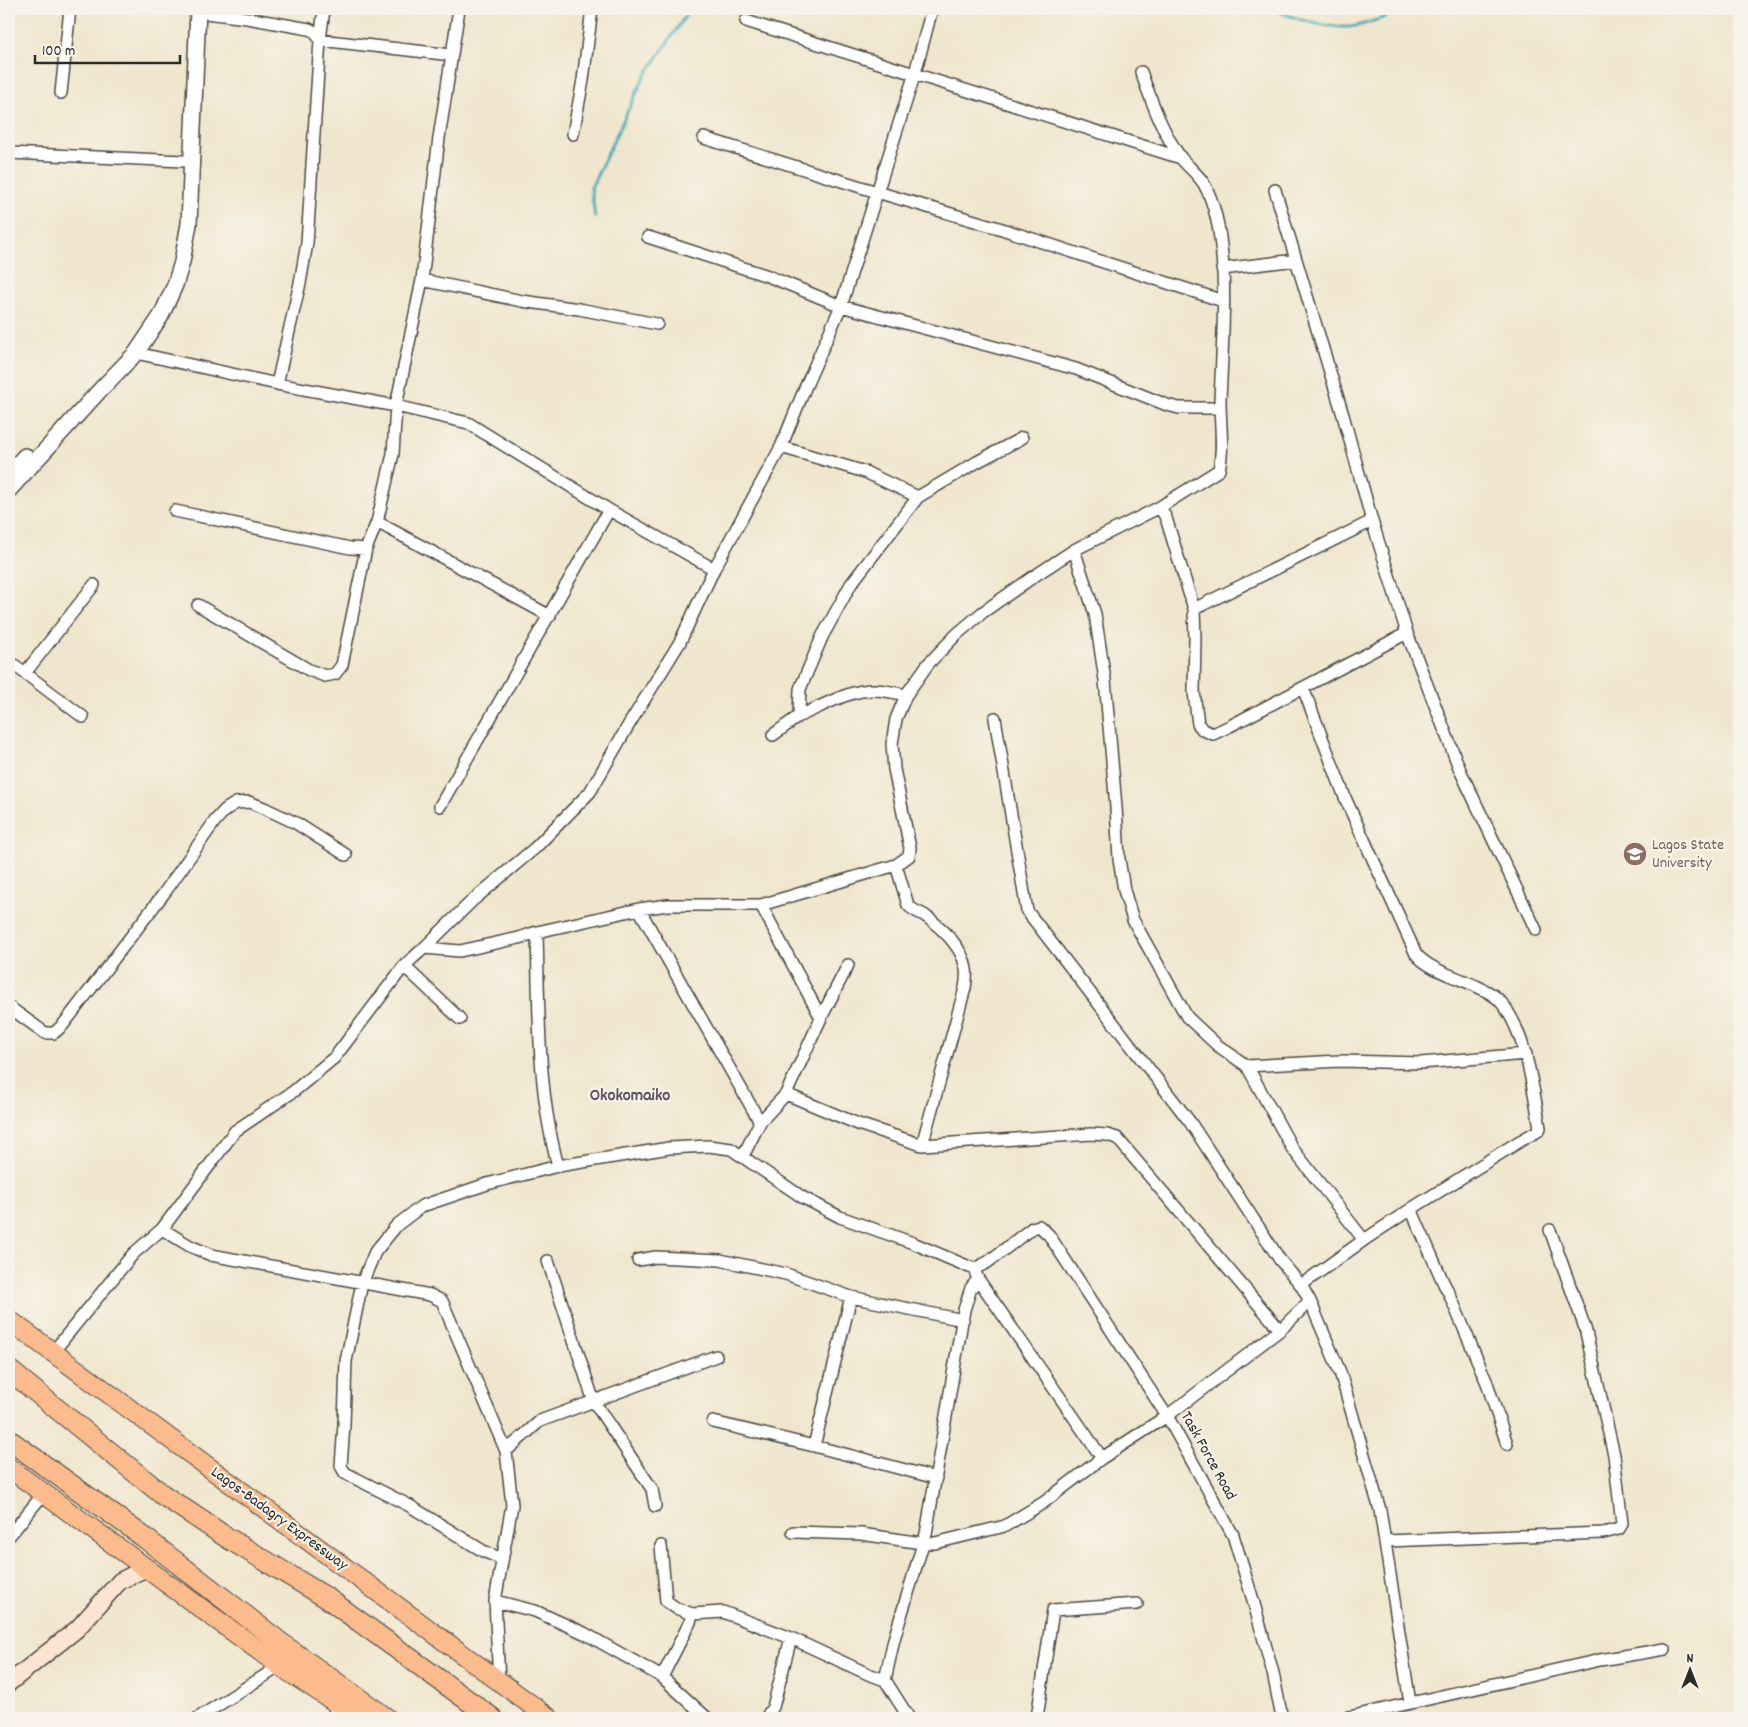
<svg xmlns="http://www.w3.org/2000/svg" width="1748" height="1727" font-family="Dekko,sans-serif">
<rect width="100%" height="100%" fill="#f7f3e8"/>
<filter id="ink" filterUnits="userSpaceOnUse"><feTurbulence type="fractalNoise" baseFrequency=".02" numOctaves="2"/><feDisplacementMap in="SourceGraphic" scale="10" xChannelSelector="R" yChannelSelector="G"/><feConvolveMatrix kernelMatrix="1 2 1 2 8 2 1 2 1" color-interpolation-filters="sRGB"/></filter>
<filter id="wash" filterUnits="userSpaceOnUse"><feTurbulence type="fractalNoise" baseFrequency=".0096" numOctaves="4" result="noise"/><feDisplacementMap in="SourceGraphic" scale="20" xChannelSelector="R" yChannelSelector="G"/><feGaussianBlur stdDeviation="1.12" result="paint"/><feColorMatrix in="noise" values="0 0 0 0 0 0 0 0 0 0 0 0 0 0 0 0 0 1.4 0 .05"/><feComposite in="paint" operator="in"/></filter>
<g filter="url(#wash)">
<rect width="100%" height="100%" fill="#f0e6cd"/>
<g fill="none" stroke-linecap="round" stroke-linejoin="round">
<path stroke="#3cabb9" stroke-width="3" d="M1272 9C1296 19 1320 27 1347 27 1360 28 1393 14 1406 9
M595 217 591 188 643 79 690 9"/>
</g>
</g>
<g filter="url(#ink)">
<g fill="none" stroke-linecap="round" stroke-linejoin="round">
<g stroke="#494743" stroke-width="14">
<path id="minor" d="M198 12 247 18 309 29 315 32 320 40 452 55
M746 21 1181 158
M61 93 70 9
M573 134 583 80 592 9
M704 138 877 192 1002 229 1223 301
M9 153 183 161
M1275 190 1343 415 1372 521 1407 633 1460 770 1536 930
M648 237 768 276 841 306 1076 369 1167 405 1179 408H1220
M1222 269 1296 260
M422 280 522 301 579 309 657 324
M136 353 277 384 396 406 468 423 609 510 714 569
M277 384 300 283 307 243 320 40 324 9
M781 447 865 472 918 497
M1160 507 1166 518 1194 609 1195 638 1194 692 1198 724 1203 730 1213 734 1230 726 1407 633
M175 511 350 548 366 549
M377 522 550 616
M1074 550 1095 614 1105 680 1116 807 1119 859 1124 890 1133 920 1187 1017 1217 1045 1247 1066 1292 1148 1364 1240
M198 605 309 670 325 676 335 674 342 665 366 549 377 522 393 454 396 406 422 280 439 138 459 9
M1194 609 1372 521
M9 661 83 717
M25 673 94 585
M799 716C823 706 848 690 874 690 885 690 895 693 906 695
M995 718 1027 911 1190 1122 1280 1260 1301 1285 1310 1301 1340 1372 1380 1510 1410 1703
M773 735 799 716 800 689 822 637 851 584 918 497 977 462 1022 438
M440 806 609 510
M896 865 908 905C912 910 918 912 924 915 941 927 963 947 966 969 967 975 966 982 965 988L922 1145
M639 909 760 1122
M537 932C539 1010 537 1090 558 1166
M424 948 460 951 519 938 537 932 639 909 668 905H761L896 865 909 856 910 848 894 769 892 744 896 719 906 695 928 664 957 634 983 612 1033 577 1074 550 1160 507 1219 470C1224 447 1220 424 1220 401 1222 342 1233 235 1204 184 1198 174 1188 167 1181 158 1162 132 1152 102 1141 72
M404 966 460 1019
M9 1007 45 1033H54L63 1025 165 892 215 821 225 810 236 803 249 802 264 808 296 823 346 855
M821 1018 848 965
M1247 1066 1340 1061 1421 1063 1526 1054
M786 1094 858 1124 922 1145 1092 1134 1107 1135 1117 1138 1280 1330
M743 1156 760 1122 786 1094 821 1018 761 905
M1411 1209 1444 1284 1449 1293 1487 1383 1507 1444
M162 1229 190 1246 211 1255 430 1295 442 1301 506 1451 512 1505 495 1601 499 1682
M638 1260 656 1257 720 1260 786 1274 851 1297 963 1320
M548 1261 594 1402 652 1489 655 1506
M978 1279 1102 1458
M1301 1285 1364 1240 1411 1209 1520 1141 1538 1131 1540 1128C1534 1092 1525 1027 1499 1000 1493 994 1485 990 1476 986 1457 977 1429 970 1416 954L1346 800 1303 688
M53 1352 133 1254 162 1229 235 1131 294 1091 335 1057 404 966 424 948 472 901 535 848 590 792 628 726 680 642 714 569 781 447 805 388 841 306 915 73 932 9
M713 1422 814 1446 936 1478
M814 1446 851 1297
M506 1451 540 1421 716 1356
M793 1532 861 1534 922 1543H935L1005 1526 1043 1503 1102 1458 1167 1416 1280 1330 1310 1301
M10 1535 44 1493
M1386 1541 1603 1533 1619 1529 1622 1524 1614 1455 1585 1328 1550 1230
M661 1546 666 1601 676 1608 692 1614
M502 1559 483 1551 410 1506 345 1473 341 1466 344 1425 346 1361 362 1283 375 1252 397 1225 422 1206 487 1184 558 1166 669 1148 709 1146 731 1149 802 1197 840 1217 913 1243 974 1269
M495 1601 535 1611 584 1633 662 1677 707 1718
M662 1677 690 1622 692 1614 723 1612 791 1638 868 1674 885 1680 909 1718
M885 1680 894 1639 926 1534 964 1310 971 1288 978 1279 974 1269 988 1262 1032 1228 1039 1226 1049 1235 1167 1416 1233 1535 1253 1600 1273 1673 1282 1718
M198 1718 280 1666
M332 1718 338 1704
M766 1718 773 1707 791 1638
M1037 1718 1053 1610 1137 1604
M1345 1718 1600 1660 1665 1649"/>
</g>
<g stroke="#494743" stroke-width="18">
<path id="tertiary" d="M9 473 25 456
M9 490 101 389 136 353 161 316 175 285 182 262 189 224 198 9"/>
</g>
<g stroke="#494743" stroke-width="19">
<path id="secondary" d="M9 1683 77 1629 120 1581 146 1568"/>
</g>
<g stroke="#494743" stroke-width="21">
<path id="primary" d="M9 1320 549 1718
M9 1468 280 1666 338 1704 357 1718"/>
</g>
<g stroke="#494743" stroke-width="22">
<path id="trunk" d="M9 1370 163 1495 226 1537 327 1598 492 1718
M9 1440 141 1535 286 1647 386 1718"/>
</g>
<use href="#minor" stroke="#fff" stroke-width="11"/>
<use href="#tertiary" stroke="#fff" stroke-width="15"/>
<use href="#secondary" stroke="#fde4d1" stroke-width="16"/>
<use href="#primary" stroke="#fbbb8c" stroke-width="19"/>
<use href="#trunk" stroke="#fbbb8c" stroke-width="20"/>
</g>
</g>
<defs>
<g id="university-disc" transform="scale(1.25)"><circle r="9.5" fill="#8d6e63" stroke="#f7f3e8"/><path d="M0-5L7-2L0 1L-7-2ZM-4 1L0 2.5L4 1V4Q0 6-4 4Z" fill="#fff"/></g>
</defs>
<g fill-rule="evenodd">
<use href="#university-disc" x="1635" y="854"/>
</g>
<g text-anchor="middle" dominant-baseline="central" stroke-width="4.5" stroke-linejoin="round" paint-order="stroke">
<g font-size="16" fill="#785e54" stroke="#f7f3e8" text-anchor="start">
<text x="1652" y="845">Lagos State<tspan x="1652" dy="18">University</tspan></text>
</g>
<g font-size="16" fill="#2b2b2b" stroke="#f7f3e8">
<text transform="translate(1208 1456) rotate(61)">Task Force Road</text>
<text transform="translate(279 1519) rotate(36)">Lagos-Badagry Expressway</text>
</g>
<g font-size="18" font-weight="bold" fill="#625764" stroke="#f7f3e8">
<text x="630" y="1096">Okokomaiko</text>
</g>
</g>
<rect width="1748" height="1727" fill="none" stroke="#f7f3e8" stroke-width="30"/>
<g transform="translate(1690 1670)" stroke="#f7f3e8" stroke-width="4" paint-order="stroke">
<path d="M0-4L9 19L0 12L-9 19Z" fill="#2b2b2b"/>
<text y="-8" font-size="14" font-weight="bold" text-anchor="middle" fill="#2b2b2b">N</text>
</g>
<path d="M35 55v8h145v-8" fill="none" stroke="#2b2b2b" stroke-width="2.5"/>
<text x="42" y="55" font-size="15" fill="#2b2b2b" stroke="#f7f3e8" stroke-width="4" paint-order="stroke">100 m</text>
</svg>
